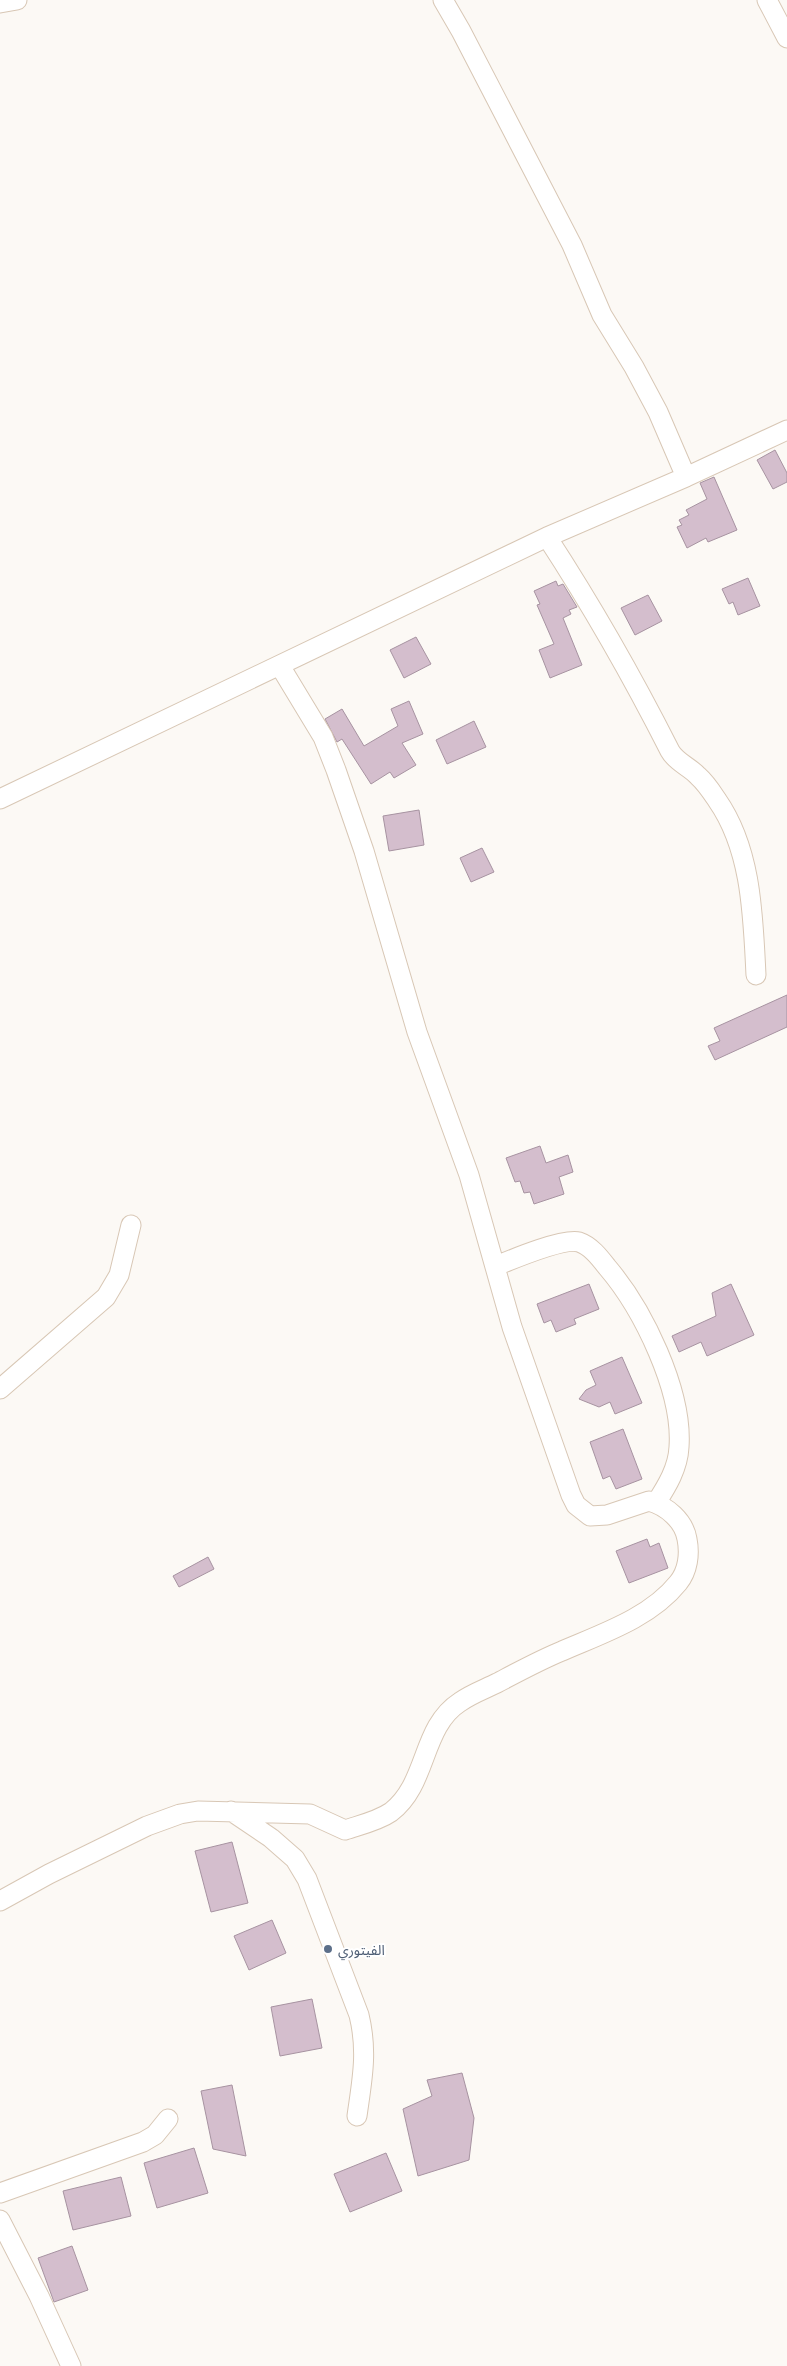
<svg xmlns="http://www.w3.org/2000/svg" width="787" height="2366" font-family="'Open Sans','Noto Sans Arabic',sans-serif">
<rect width="100%" height="100%" fill="#fcf9f5"/>
<path fill="#d4becd" stroke="#a793a1" d="M775 450 787 473V482L773 489 757 460Z
M714 477 737 530 708 542 706 538 687 548 677 527 682 525 679 520 689 515 686 510 707 499 700 483Z
M748 578 760 606 738 615 733 602 729 604 722 589Z
M556 581 558 586 563 584 577 607 569 610 571 614 563 618 582 665 550 678 539 650 554 644 537 605 540 604 534 591Z
M648 595 662 621 635 635 621 608Z
M416 637 431 664 404 678 390 650Z
M409 701 423 734 402 743 416 765 394 778 390 772 371 784 342 739 337 742 325 719 342 709 364 746 398 726 391 709Z
M474 721 486 747 447 764 436 740Z
M419 810 424 845 389 851 383 816Z
M482 848 494 872 471 882 460 858Z
M787 995V1027L715 1060 708 1046 720 1041 714 1028Z
M540 1146 546 1163 568 1155 573 1172 559 1177 564 1194 534 1204 530 1192 524 1193 520 1181 515 1182 506 1158Z
M589 1284 599 1309 574 1319 576 1324 556 1332 551 1320 544 1323 537 1304Z
M731 1284 754 1335 707 1356 701 1342 679 1352 672 1336 716 1316 712 1293Z
M622 1357 642 1403 615 1414 610 1402 599 1407 579 1399 586 1390 596 1385 590 1371Z
M623 1429 642 1479 616 1489 610 1476 603 1479 590 1442Z
M647 1539 650 1547 659 1543 668 1568 629 1583 616 1551Z
M208 1557 214 1569 179 1587 173 1576Z
M232 1842 248 1903 211 1912 195 1851Z
M272 1920 286 1953 249 1970 234 1936Z
M312 1999 322 2048 280 2056 271 2007Z
M462 2073 474 2118 469 2160 418 2176 403 2109 432 2096 427 2080Z
M232 2085 246 2156 213 2149 201 2091Z
M194 2148 208 2193 157 2208 144 2163Z
M386 2153 402 2191 350 2212 334 2174Z
M121 2177 131 2216 73 2230 63 2191Z
M72 2246 88 2290 54 2302 38 2258Z"/>
<g fill="none" stroke-linecap="round" stroke-linejoin="round">
<g stroke="#d8c7b5" stroke-width="21">
<path id="street" d="M443 0 461 31 572 245 602 315 634 367 658 412 686 477
M767 0 787 38
M0 3 17 0
M547 537C592 606 633 678 670 751 676 762 690 767 698 776 706 783 711 791 717 800 752 850 753 917 756 975
M0 799 547 537 686 477 787 430
M496 1266C513 1259 563 1238 579 1242 591 1246 600 1258 607 1267 643 1309 683 1391 679 1447 678 1468 667 1486 656 1503
M0 1389 106 1297 119 1275 131 1225
M231 1811 271 1838 295 1859 307 1879 359 2015C368 2052 362 2080 357 2116
M0 1901 49 1874 147 1826 180 1814 198 1811 310 1814 345 1830C360 1825 378 1821 391 1812 428 1784 421 1727 460 1702 471 1694 485 1689 497 1683 518 1672 540 1660 562 1651 601 1634 650 1618 678 1583 688 1571 690 1554 687 1539 684 1521 667 1506 649 1501L607 1515 590 1516 576 1505 571 1495 512 1327 469 1175 417 1032 364 851 336 770 323 737 280 666
M0 2193 143 2142 155 2135 168 2119
M0 2220 39 2296 71 2366"/>
</g>
<use href="#street" stroke="#fff" stroke-width="19"/>
</g>
<circle fill="#5c6f8a" stroke="#fff" stroke-width="2" cx="328" cy="1949" r="5"/>
<g text-anchor="middle" dominant-baseline="central" stroke-width="4" stroke-linejoin="round" paint-order="stroke">
<g font-size="14" fill="#4e5e75" stroke="#fff" text-anchor="start">
<text x="338" y="1949">الفيتوري</text>
</g>
</g>
</svg>
